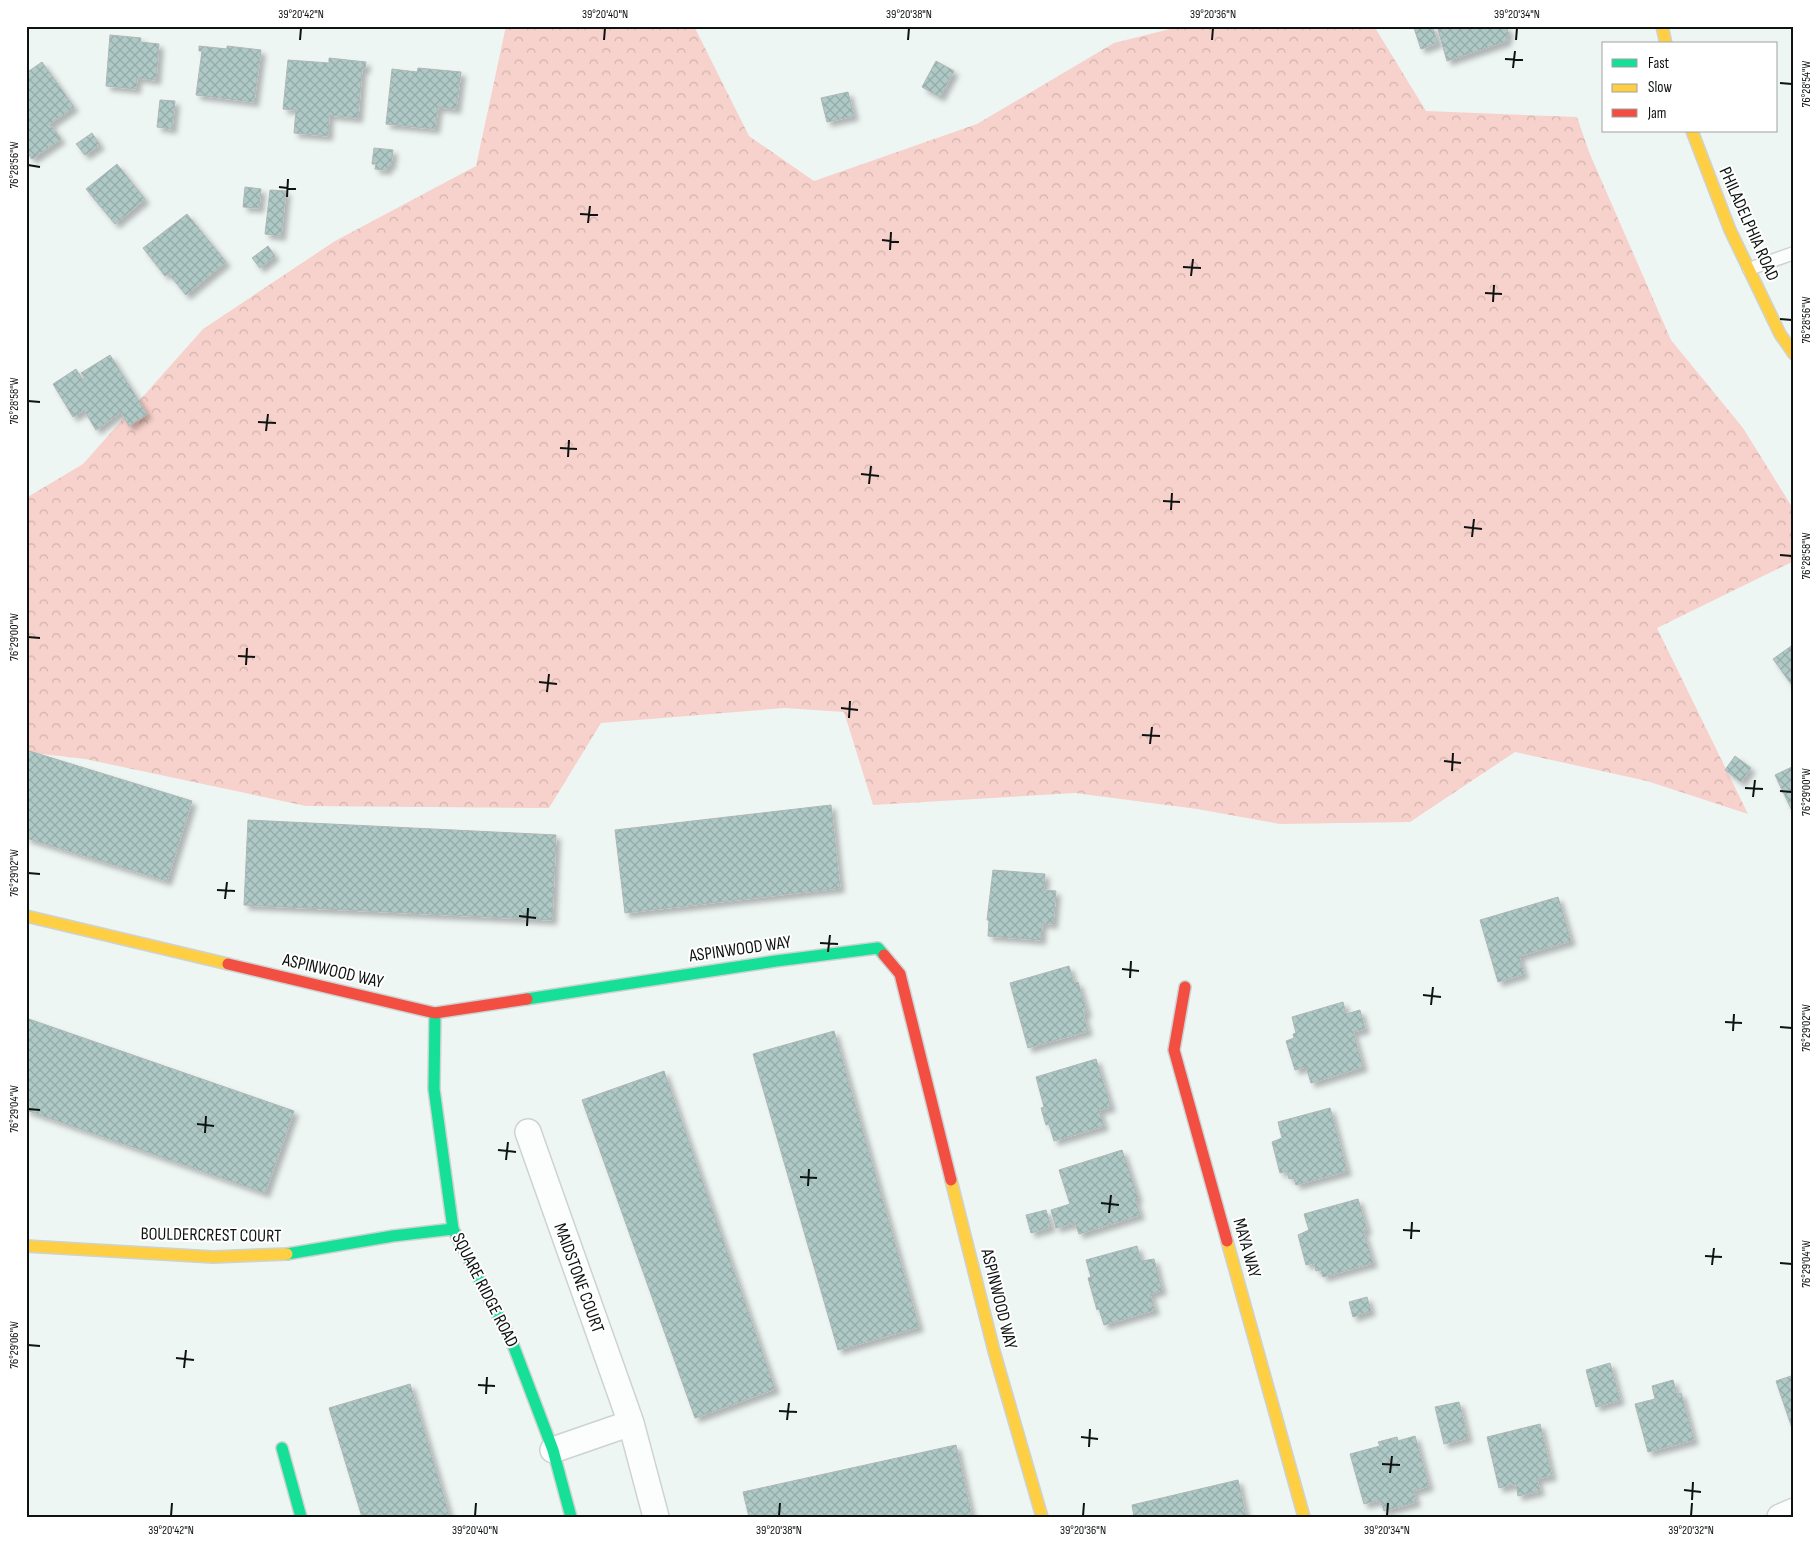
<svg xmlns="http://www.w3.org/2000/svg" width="1820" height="1543" font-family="'Sofia Sans Condensed',sans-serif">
<defs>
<pattern id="forest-crowns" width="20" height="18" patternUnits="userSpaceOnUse" patternTransform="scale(1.25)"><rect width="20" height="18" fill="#f7d1cb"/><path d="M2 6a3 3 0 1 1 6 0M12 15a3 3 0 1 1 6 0" fill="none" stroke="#d3b3ad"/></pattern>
<pattern id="building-cross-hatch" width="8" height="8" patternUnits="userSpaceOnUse" patternTransform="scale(1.25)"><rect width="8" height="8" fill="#aec9c6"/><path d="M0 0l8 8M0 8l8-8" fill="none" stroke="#94aca9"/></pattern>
<filter id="shadow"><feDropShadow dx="4.5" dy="4.5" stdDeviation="2.5" flood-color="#0004"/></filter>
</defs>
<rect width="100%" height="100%" fill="#eef6f4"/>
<path fill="url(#forest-crowns)" d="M506 26H694L749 136 814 181 977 124 1114 43 1182 26H1374L1426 111 1577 117 1589 152 1671 340 1743 428 1794 510V561L1657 628 1748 814 1647 781 1515 752 1410 822 1280 824 1197 809 1075 793 873 805 844 712 784 708 601 723 549 808 306 806 85 759 26 752V498L83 464 203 329 335 241 476 166Z"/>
<path fill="url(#building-cross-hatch)" stroke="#b0b6b5" filter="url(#shadow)" d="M1421 26H1432L1438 43 1421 49 1414 28Z
M1437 26H1506L1509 35 1506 36 1507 41 1447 61Z
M110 35 141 38 140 42 159 44 156 80 137 78 136 89 106 86Z
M199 46 227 49V46L261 50 254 102 196 95 202 51H199Z
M329 58 366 62 365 69H362L358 118 329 115 328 136 294 133 296 110 283 109 288 60 329 63Z
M936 61 954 71 940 97 922 87Z
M42 62 74 107 50 124 61 139 32 159 26 151V73Z
M418 68 461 72 456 109 438 107 435 129 386 124 392 69 417 72Z
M848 92 854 116 827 122 821 98Z
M160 100 175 101 172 129 157 127Z
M92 133 100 145 85 155 76 144Z
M374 148 393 150 391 165H388L387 170 375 169 376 164H372Z
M117 164 145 199 115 224 86 189Z
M245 187 261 189 259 208 243 207Z
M270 190 286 191 281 236 265 234Z
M187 214 226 262 186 295 168 273 165 276 143 248Z
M268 246 275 256 260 268 252 258Z
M110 355 147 414 129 426 121 412 96 430 84 410 73 417 53 384 76 369 83 380 85 378 81 373Z
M1794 644V688L1773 659Z
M26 750 192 801 167 881 26 838Z
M1735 756 1751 768 1741 782 1725 770Z
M1794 766V813H1793L1775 775Z
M831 805 840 888 625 913 615 830Z
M248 820 556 835 552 920 244 905Z
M993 870 1045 874 1044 890 1056 891 1053 924 1042 923 1041 940 988 936 989 920H987Z
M1558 897 1571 941 1519 956 1524 974 1498 982 1480 920Z
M1069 966 1074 983 1078 982 1087 1013 1083 1014 1088 1031 1028 1048 1010 983Z
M1343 1002 1346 1014 1360 1010 1365 1029 1353 1032 1363 1067 1311 1083 1306 1067 1295 1070 1286 1041 1294 1038 1293 1034 1296 1033 1292 1017Z
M26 1018 294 1111 265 1193 26 1110Z
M834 1031 919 1327 838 1350 753 1054Z
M1096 1059 1111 1107 1099 1110 1104 1126 1054 1141 1049 1124 1046 1125 1041 1108 1044 1107 1036 1077Z
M664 1071 775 1389 695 1418 582 1100Z
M1330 1108 1347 1171 1296 1185 1294 1178 1289 1179 1287 1171 1280 1173 1272 1142 1282 1138 1278 1122Z
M1122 1150 1138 1198 1135 1199 1140 1215 1079 1234 1075 1223 1056 1228 1051 1210 1070 1204 1059 1170Z
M1358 1199 1367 1230 1363 1231 1373 1263 1323 1277 1321 1270 1316 1271 1314 1263 1306 1265 1298 1235 1309 1230 1304 1214Z
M1046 1210 1051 1227 1031 1233 1026 1215Z
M1137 1246 1141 1261 1154 1259 1162 1290 1150 1294 1155 1310 1104 1325 1099 1309 1097 1310 1088 1278 1091 1277 1086 1260Z
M1367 1297 1371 1311 1353 1317 1349 1302Z
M1610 1363 1620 1400 1596 1407 1586 1370Z
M1794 1375V1434L1776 1381Z
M1673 1380 1677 1394 1681 1393 1694 1440 1648 1452 1635 1404 1655 1399 1652 1386Z
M410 1384 450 1517H362L329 1408Z
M1459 1402 1468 1438 1444 1444 1435 1407Z
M1540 1424 1552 1476 1537 1479 1540 1491 1518 1496 1516 1484 1499 1488 1487 1437Z
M1415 1436 1429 1486 1413 1491 1416 1502 1384 1511 1380 1500 1364 1504 1350 1454 1380 1446 1378 1442 1397 1437 1398 1441Z
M956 1445 972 1517H749L743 1492Z
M1238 1480 1246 1517H1134L1132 1505Z"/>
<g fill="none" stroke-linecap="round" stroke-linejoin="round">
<g stroke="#cdd3d2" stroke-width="15">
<path id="lane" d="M1749 269 1794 253"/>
</g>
<g stroke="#cdd3d2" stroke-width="28">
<path id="street" d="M528 1132 631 1423 656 1517
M553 1450 631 1423
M1780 1517 1794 1511"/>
</g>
<g stroke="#cdd3d2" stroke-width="14">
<path id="fast" d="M527 999 776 961 878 948 884 955
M435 1013 434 1089 453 1229 512 1342 553 1450 571 1517
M287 1254 393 1236 453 1229
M282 1448 301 1517"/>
</g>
<g stroke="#cdd3d2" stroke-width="14">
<path id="slow" d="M1662 26 1666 44
M1692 131 1730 230 1780 334 1794 354
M26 916 228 964
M951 1180 994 1351 1042 1517
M1227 1241 1304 1517
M26 1246 213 1257 287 1254"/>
</g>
<g stroke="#cdd3d2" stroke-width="14">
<path id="jam" d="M884 955 900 974 951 1180
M228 964 435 1013 527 999
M1185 987 1174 1050 1227 1241"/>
</g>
<use href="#lane" stroke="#fcfefd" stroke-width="12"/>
<use href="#street" stroke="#fcfefd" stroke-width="25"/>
<use href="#fast" stroke="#16e098" stroke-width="11"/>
<use href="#slow" stroke="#ffcf43" stroke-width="11"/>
<use href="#jam" stroke="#f24e42" stroke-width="11"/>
</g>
<path fill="none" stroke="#0e1312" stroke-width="2" d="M300 40 301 28M604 40 605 28M908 40 909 28M1212 40 1213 28M1516 40 1517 28M1505 59 1523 60M1513 68 1515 51M1780 83 1792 84M28 165 40 167M279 187 296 189M287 197 288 179M580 214 598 215M588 223 590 206M882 240 899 242M890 250 891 232M1183 267 1201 268M1191 276 1193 259M1485 293 1502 294M1493 302 1494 285M1780 319 1792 320M28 401 40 402M258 422 276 423M266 431 268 414M560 448 577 449M568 457 569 440M861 474 879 476M869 484 871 466M1163 501 1180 502M1171 510 1172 493M1464 527 1482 529M1472 537 1474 519M1780 555 1792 556M28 637 40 638M238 656 255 657M246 665 247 648M539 682 557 684M547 692 549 674M841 708 858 710M849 718 850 701M1142 735 1160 736M1150 744 1152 727M1444 761 1461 763M1452 771 1453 753M1745 788 1763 789M1780 791 1792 792M1753 797 1755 780M28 873 40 874M217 890 235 891M225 899 227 882M519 916 536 918M527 926 528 908M820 943 838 944M828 952 830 935M1122 969 1139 971M1130 978 1131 961M1423 995 1441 997M1431 1005 1433 987M1725 1022 1742 1023M1780 1027 1792 1028M1733 1031 1734 1014M28 1109 40 1110M197 1124 214 1126M205 1133 206 1116M498 1150 516 1152M506 1160 508 1142M800 1177 817 1178M808 1186 809 1169M1101 1203 1119 1205M1109 1213 1111 1195M1403 1230 1420 1231M1411 1239 1412 1222M1705 1256 1722 1257M1780 1263 1792 1264M1712 1265 1714 1248M28 1345 40 1346M176 1358 194 1360M184 1368 186 1350M478 1385 495 1386M486 1394 487 1377M779 1411 797 1412M787 1420 789 1403M1081 1437 1098 1439M1089 1447 1090 1429M1382 1464 1400 1465M1390 1473 1392 1456M1684 1490 1701 1492M1692 1500 1693 1482M171 1516 172 1503M475 1516 476 1503M779 1516 780 1503M1083 1516 1084 1503M1387 1516 1388 1503M1691 1516 1692 1503"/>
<g text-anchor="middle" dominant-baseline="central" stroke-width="4" stroke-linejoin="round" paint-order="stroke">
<g font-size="18" fill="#0e1312" stroke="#fff">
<text transform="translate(1749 224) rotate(66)">PHILADELPHIA ROAD</text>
<text transform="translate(740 949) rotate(-8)">ASPINWOOD WAY</text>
<text transform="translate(333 971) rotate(13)">ASPINWOOD WAY</text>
<text transform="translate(211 1235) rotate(1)">BOULDERCREST COURT</text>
<text transform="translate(1247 1248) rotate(74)">MAYA WAY</text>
<text transform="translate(579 1278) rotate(70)">MAIDSTONE COURT</text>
<text transform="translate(485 1290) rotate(63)">SQUARE RIDGE ROAD</text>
<text transform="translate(999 1299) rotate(76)">ASPINWOOD WAY</text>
</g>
</g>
<rect width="1820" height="1543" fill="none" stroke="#ffffff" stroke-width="55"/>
<rect x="1602" y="42" width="175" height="90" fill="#ffffff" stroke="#9fa1a0"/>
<rect x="1612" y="59" width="25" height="8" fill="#16e098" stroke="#9fa1a0"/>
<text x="1648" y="68" font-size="15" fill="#0e1312">Fast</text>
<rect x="1612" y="84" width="25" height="8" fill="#ffcf43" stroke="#9fa1a0"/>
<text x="1648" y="92" font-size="15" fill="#0e1312">Slow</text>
<rect x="1612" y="109" width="25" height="8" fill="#f24e42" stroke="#9fa1a0"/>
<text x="1648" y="118" font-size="15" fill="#0e1312">Jam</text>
<rect x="28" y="28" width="1764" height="1488" fill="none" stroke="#0e1312" stroke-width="2"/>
<g font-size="12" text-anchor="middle" fill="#0e1312">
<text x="301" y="18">39°20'42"N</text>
<text x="605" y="18">39°20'40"N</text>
<text x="909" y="18">39°20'38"N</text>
<text x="1213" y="18">39°20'36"N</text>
<text x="1517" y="18">39°20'34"N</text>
<text transform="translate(1806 84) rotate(-90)" y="4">76°28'54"W</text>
<text transform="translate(14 165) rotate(-90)" y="4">76°28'56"W</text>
<text transform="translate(1806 320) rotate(-90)" y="4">76°28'56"W</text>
<text transform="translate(14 401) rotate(-90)" y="4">76°28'58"W</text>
<text transform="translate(1806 556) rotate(-90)" y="4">76°28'58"W</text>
<text transform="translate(14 637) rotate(-90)" y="4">76°29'00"W</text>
<text transform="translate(1806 792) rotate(-90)" y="4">76°29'00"W</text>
<text transform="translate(14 873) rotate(-90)" y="4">76°29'02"W</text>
<text transform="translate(1806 1028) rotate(-90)" y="4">76°29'02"W</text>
<text transform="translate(14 1109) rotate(-90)" y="4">76°29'04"W</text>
<text transform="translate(1806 1264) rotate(-90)" y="4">76°29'04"W</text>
<text transform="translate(14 1345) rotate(-90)" y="4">76°29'06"W</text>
<text x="171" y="1534">39°20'42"N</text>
<text x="475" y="1534">39°20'40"N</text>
<text x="779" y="1534">39°20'38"N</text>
<text x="1083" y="1534">39°20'36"N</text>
<text x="1387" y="1534">39°20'34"N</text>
<text x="1691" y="1534">39°20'32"N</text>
</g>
</svg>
